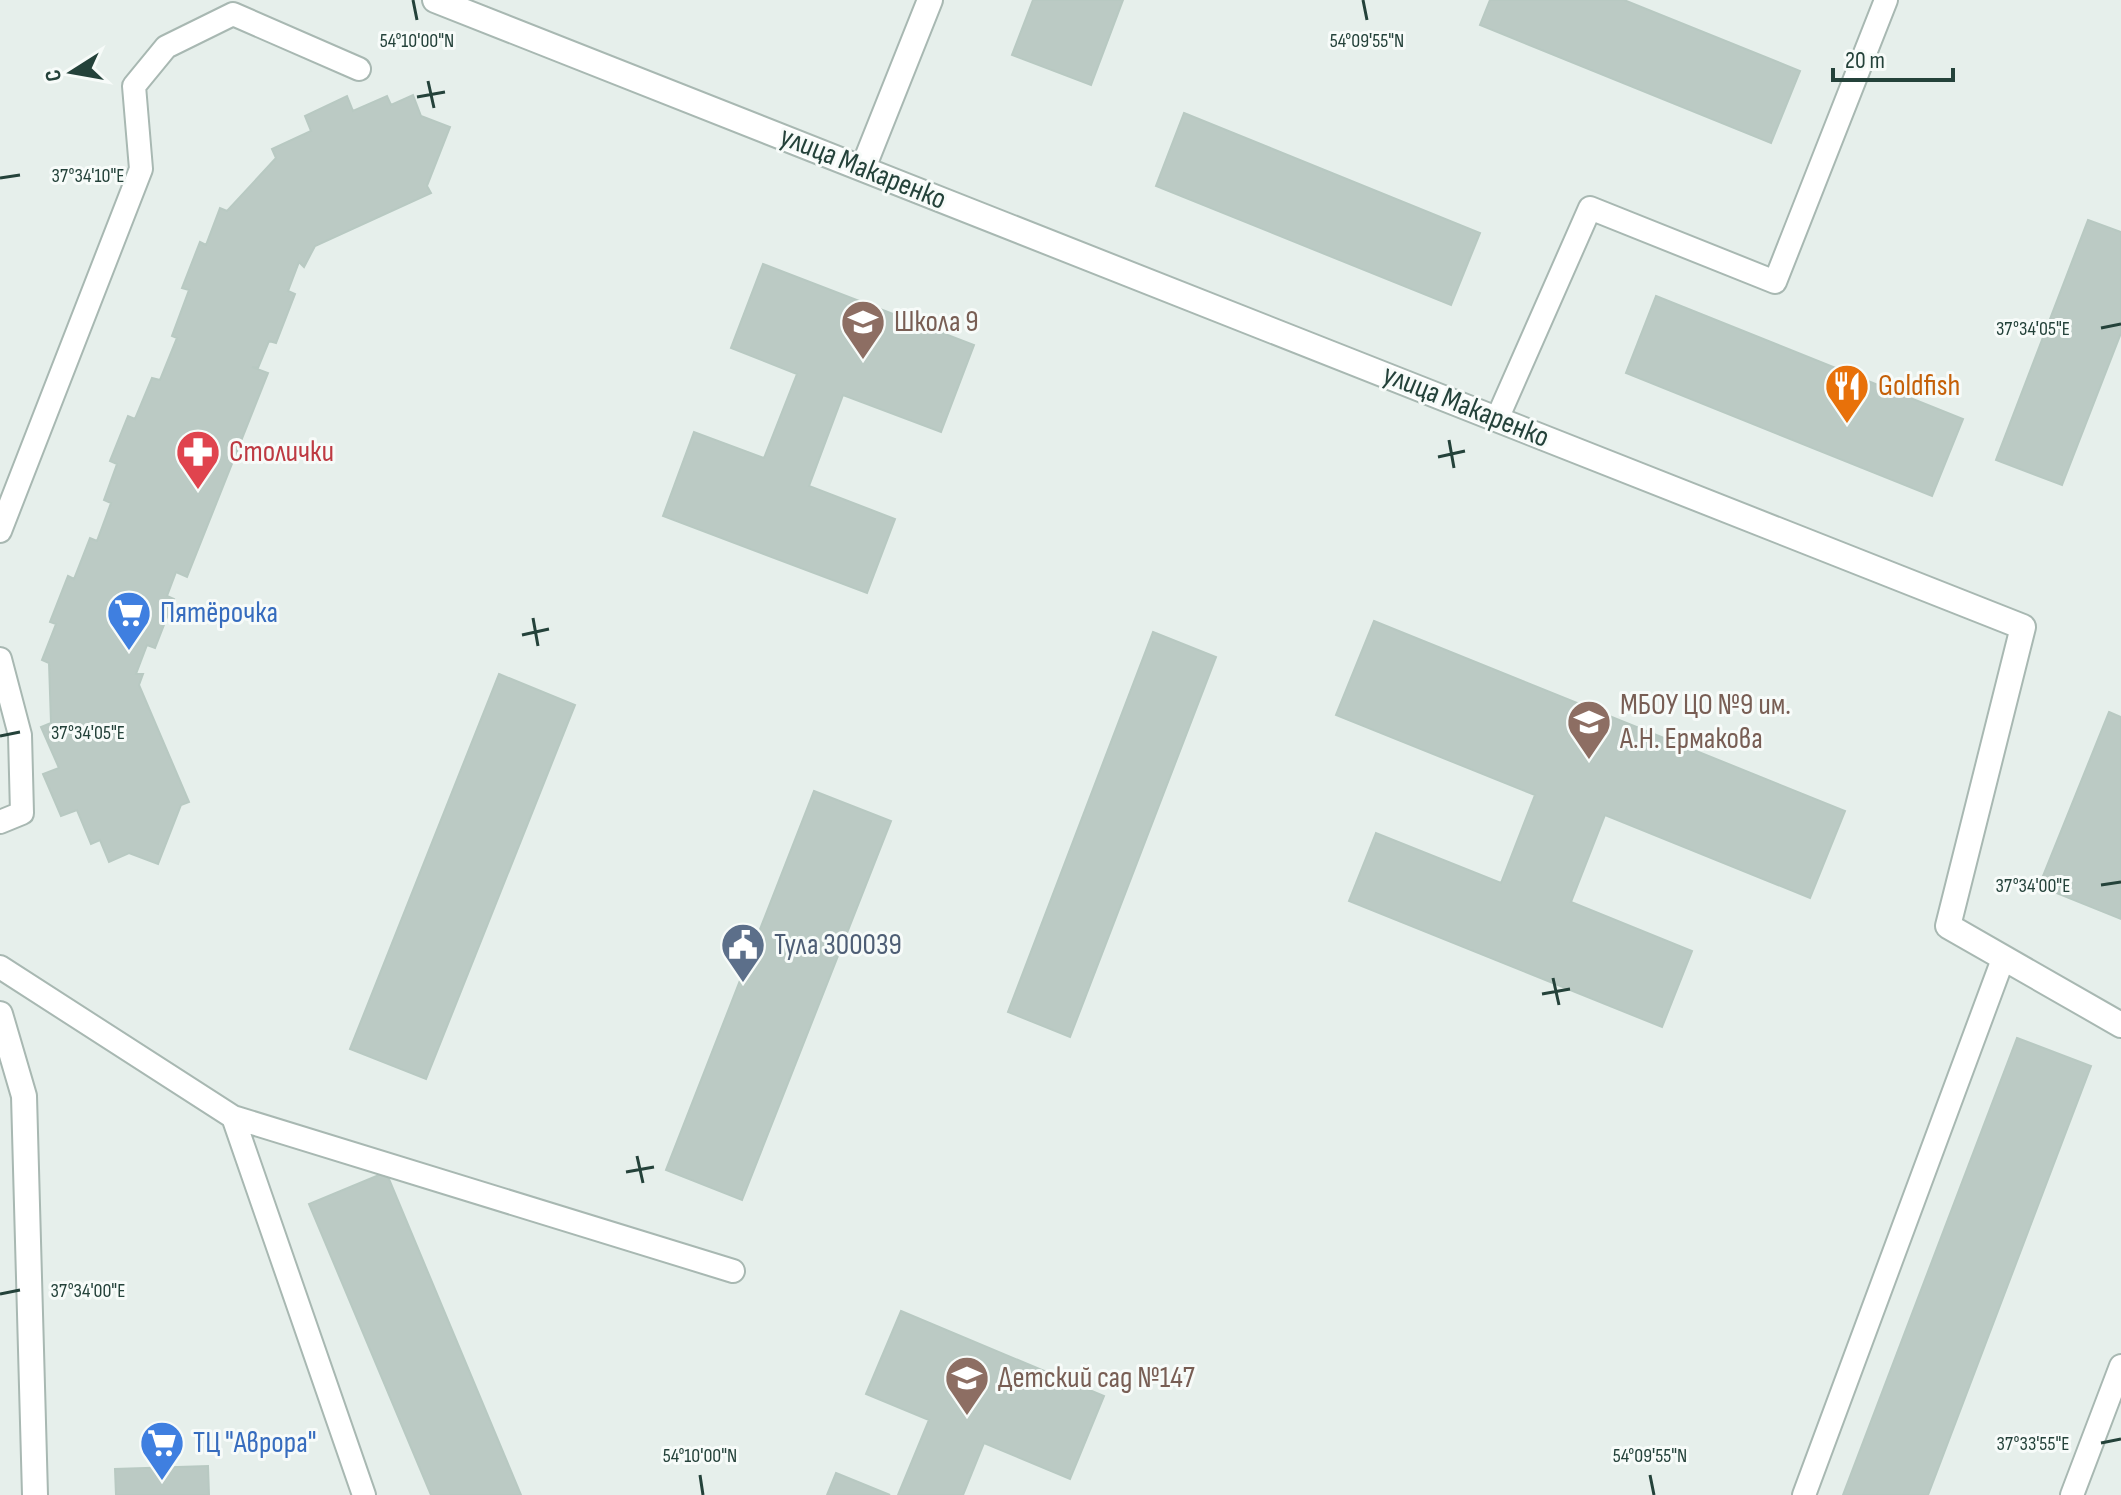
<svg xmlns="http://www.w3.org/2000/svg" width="2121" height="1495" font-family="'Sofia Sans Condensed',sans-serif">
<rect width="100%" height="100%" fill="#e6efeb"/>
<path fill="#bbcac4" stroke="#b8c9c2" stroke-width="2" d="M1033 0H1123L1091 85 1012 55Z
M1490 0H1624L1800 71 1771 143 1480 25Z
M413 95 421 116 450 127 427 186 431 193 315 246 304 267 299 262 288 291 295 294 276 343 269 341 258 368 252 367 268 373 187 577 176 572 167 596 174 599 155 648 147 645 136 674H143L139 685 189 802 181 805 158 864 129 853 109 862 100 840 91 844 77 810 61 816 43 774 59 768 41 727 51 723 49 663 42 660 56 624 50 622 68 576 74 579 90 538 97 541 111 503 104 500 117 464 110 461 128 416 135 419 152 378 160 380 177 338 172 336 189 290 182 288 200 242 206 245 220 208 227 211 276 158 272 149 311 131 305 116 347 96 353 111 387 96 391 105Z
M1184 113 1480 233 1451 305 1156 186Z
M2088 220 2121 232V333L2062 485 1996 460Z
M763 264 974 345 941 432 843 395 809 486 895 519 867 593 663 516 694 432 764 458 797 374 731 348Z
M1656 296 1963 419 1932 496 1626 373Z
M1374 621 1845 811 1810 898 1605 815 1571 902 1692 951 1662 1027 1349 901 1376 833 1501 883 1535 795 1336 715Z
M1153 632 1216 657 1070 1037 1008 1012Z
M499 674 575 705 426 1079 350 1049Z
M2109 712 2121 717V919L2039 886Z
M814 791 891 821 742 1200 666 1170Z
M2017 1038 2091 1066 1928 1495H1843Z
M386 1172 521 1495H431L309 1204Z
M901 1311 1104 1396 1070 1479 984 1443 963 1495H898L929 1420 866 1394Z
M208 1466 209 1495H116L115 1469Z
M836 1473 890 1495H827Z"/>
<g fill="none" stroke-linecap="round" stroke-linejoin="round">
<g stroke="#a8b8b2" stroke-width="26">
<path id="service" d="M1497 419 1590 208 1775 282 1886 0
M0 531 141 169 134 86 166 47 233 14 359 69
M0 659 20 735 22 813 0 822
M0 967 233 1117 364 1495
M233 1117 733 1271
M1804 1495 2003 959
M2072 1495 2121 1366"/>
</g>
<g stroke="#a8b8b2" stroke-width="28">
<path id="minor" d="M435 0 2023 627 1948 926 2121 1025
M863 168 930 0
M0 1014 24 1096 35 1495"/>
</g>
<use href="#service" stroke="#fff" stroke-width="22"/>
<use href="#minor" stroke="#fff" stroke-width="24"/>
</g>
<path fill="none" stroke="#24423a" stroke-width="3" d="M413 0 417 20M1363 0 1367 20M428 81 434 108M417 97 445 92M0 178 20 175M2101 328 2121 324M1449 440 1454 468M1438 457 1465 451M533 618 538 646M522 635 549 629M0 736 20 732M2101 885 2121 882M1553 978 1559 1005M1542 994 1570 989M637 1156 643 1183M626 1172 654 1167M0 1294 20 1290M2101 1443 2121 1439M700 1475 703 1495M1650 1475 1654 1495"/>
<defs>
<g id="school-pin" transform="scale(2.3)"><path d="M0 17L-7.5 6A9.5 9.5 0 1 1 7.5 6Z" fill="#8d6e63" stroke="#f7fbf9"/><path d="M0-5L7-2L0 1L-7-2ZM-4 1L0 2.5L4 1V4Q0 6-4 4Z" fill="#fff"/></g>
<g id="restaurant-pin" transform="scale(2.3)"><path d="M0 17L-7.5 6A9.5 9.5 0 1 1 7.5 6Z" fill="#e8710a" stroke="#f7fbf9"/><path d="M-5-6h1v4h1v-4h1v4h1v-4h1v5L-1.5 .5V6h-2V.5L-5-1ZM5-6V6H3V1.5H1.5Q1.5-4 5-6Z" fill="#fff"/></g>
<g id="pharmacy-pin" transform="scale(2.3)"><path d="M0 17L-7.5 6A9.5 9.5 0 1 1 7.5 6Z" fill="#e0444e" stroke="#f7fbf9"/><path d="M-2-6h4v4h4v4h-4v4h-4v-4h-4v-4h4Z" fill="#fff"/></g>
<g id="supermarket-pin" transform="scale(2.3)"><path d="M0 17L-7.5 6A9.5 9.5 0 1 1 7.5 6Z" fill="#3f7fe0" stroke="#f7fbf9"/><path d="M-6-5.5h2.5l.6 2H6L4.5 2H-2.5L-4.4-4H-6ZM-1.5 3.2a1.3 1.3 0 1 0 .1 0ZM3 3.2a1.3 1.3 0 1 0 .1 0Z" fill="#fff"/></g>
<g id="civic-pin" transform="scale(2.3)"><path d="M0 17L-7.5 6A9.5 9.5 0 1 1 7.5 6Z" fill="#5c6f8a" stroke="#f7fbf9"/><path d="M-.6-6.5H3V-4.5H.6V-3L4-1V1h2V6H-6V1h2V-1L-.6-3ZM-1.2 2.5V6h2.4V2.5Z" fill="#fff"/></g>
</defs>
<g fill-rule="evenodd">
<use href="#school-pin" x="863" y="322"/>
<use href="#restaurant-pin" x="1847" y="386"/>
<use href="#pharmacy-pin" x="198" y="452"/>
<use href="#supermarket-pin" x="129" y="613"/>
<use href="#school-pin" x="1589" y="722"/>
<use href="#civic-pin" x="743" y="945"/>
<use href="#school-pin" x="967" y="1378"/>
<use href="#supermarket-pin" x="162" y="1443"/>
</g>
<g text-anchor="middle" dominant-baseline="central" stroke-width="6" stroke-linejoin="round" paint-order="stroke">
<g font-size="30" fill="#24423a" stroke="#f7fbf9">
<text transform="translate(863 168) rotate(22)">улица Макаренко</text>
<text transform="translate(1466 406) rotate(22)">улица Макаренко</text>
</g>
<g font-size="30" fill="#785e54" stroke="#f7fbf9" text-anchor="start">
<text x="894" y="322">Школа 9</text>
<text x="1620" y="705">МБОУ ЦО №9 им.<tspan x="1620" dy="34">А.Н. Ермакова</tspan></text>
<text x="998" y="1378">Детский сад №147</text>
</g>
<g font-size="30" fill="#c56008" stroke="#f7fbf9" text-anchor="start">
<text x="1878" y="386">Goldfish</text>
</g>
<g font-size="30" fill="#be3a42" stroke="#f7fbf9" text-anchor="start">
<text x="229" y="452">Столички</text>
</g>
<g font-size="30" fill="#366cbe" stroke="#f7fbf9" text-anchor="start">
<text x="160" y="613">Пятёрочка</text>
<text x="193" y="1443">ТЦ "Аврора"</text>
</g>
<g font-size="30" fill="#4e5e75" stroke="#f7fbf9" text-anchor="start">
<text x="774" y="945">Тула 300039</text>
</g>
</g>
<g font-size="20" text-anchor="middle" fill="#24423a" stroke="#f7fbf9" stroke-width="6" stroke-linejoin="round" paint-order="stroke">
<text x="1367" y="47">54°09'55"N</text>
<text x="417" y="47">54°10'00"N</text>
<text x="88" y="182">37°34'10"E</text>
<text x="2033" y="335">37°34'05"E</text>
<text x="88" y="739">37°34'05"E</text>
<text x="2033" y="892">37°34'00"E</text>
<text x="88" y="1297">37°34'00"E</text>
<text x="2033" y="1450">37°33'55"E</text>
<text x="700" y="1462">54°10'00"N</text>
<text x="1650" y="1462">54°09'55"N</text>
</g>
<g transform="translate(72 72) rotate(259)" stroke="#f7fbf9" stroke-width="6" paint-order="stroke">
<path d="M0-6L14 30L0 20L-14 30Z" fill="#24423a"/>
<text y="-12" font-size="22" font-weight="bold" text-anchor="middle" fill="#24423a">С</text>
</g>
<path d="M1833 68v12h120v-12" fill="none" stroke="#24423a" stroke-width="4"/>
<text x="1845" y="68" font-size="24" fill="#24423a" stroke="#f7fbf9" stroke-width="6" paint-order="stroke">20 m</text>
</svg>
